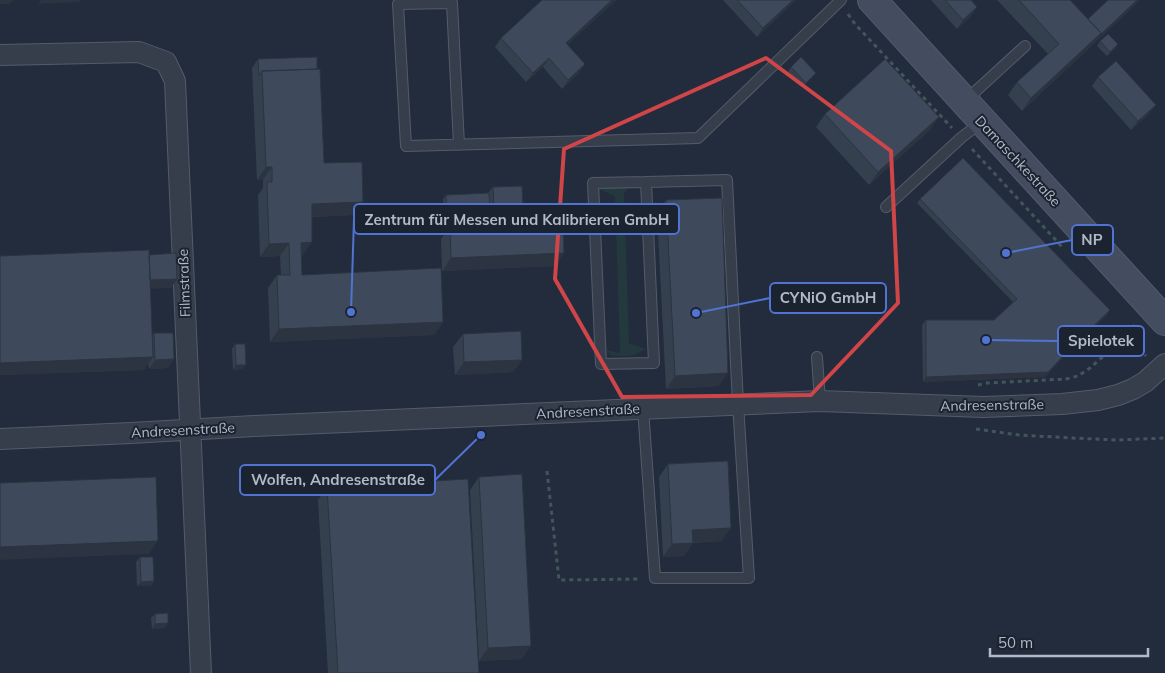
<svg xmlns="http://www.w3.org/2000/svg" width="1165" height="673" font-family="Mulish,sans-serif">
<rect width="100%" height="100%" fill="#222c3c"/>
<path fill="#24393d" d="M613 184 629 185 624 194 629 343 646 349C632 357 627 357 611 355L605 350 620 353 615 196 599 189Z"/>
<g fill="none" stroke-linecap="round" stroke-linejoin="round">
<g stroke="#545c6a" stroke-width="12">
<path id="lane" d="M965 101 1025 46
M459 145 452 3 398 4 406 146 698 138 841 0
M886 207 962 137 982 122
M817 357 820 401
M643 408 655 578H749L738 404 727 180 646 182 654 363 601 364 593 183 646 182"/>
</g>
<g stroke="#545c6a" stroke-width="22">
<path id="street" d="M0 55 139 52 166 62 175 81 201 673
M0 439 131 433 254 426 820 401 983 407 1062 404 1098 400 1118 395 1133 389 1145 382 1165 364"/>
</g>
<g stroke="#545c6a" stroke-width="30">
<path id="secondary" d="M872 0 1165 321"/>
</g>
<path stroke="#42565a" stroke-width="3" stroke-dasharray="4 4" stroke-linecap="butt" d="M848 14 855 24 952 128
M972 149 1064 249
M1135 326 1138 348 1146 356
M978 385 987 383 1066 379 1078 376 1090 368 1107 353 1135 325
M976 429 1019 435 1072 438 1117 440 1165 438
M547 471 559 580 641 579"/>
<use href="#lane" stroke="#363e4c" stroke-width="10"/>
<use href="#street" stroke="#363e4c" stroke-width="20"/>
<use href="#secondary" stroke="#444d5f" stroke-width="28"/>
</g>
<path fill="#35404e" d="M542 0H616L567 45 579 73 562 89 543 67 526 82 495 47 501 38Z
M723 0H796L757 37Z
M931 0H971L977 7 971 16 957 29Z
M997 0H1070L1088 19 1108 0H1139L1136 4 1022 111 1008 95 1017 82 1048 54Z
M1100 41 1118 44 1115 49 1107 56 1097 46Z
M258 59 317 69 324 163 354 215 312 217 303 255 301 256 302 275 443 322 434 335 270 342 268 288 277 275H281L280 256 260 257 258 195 263 188V180H257L252 68Z
M791 67 813 77 802 87 788 72Z
M1098 77 1149 114 1131 130 1092 86Z
M825 114 930 130 869 185 816 127Z
M493 187 523 209 516 218 488 219V217L486 219 444 222 443 199 446 195 488 193Z
M920 199 1110 310 1107 315 1065 355 1045 377 923 382 922 325 926 320H994L1013 302 917 203Z
M666 200 719 386 666 389 657 213Z
M450 226 564 253 555 266 442 271 441 239Z
M149 255 177 279 171 288H150L152 336 154 333 174 359 168 368 149 369 148 363 144 370 0 375V256Z
M463 334 522 360 513 372 455 375 453 347Z
M235 344 242 369 233 370 232 349Z
M668 464 722 541 693 543 684 556 663 557 659 477Z
M479 477 522 659 479 661 470 490Z
M327 487 479 673H328L318 500Z
M140 557 154 581 151 586H137L136 562Z
M155 614 165 628 152 629 151 618Z"/>
<path fill="#2b3440" d="M0 0H13L10 4H0Z
M41 0H81L79 2 38 4Z
M612 0H616L559 52 566 43Z
M793 0H796L757 37 763 28Z
M1137 0H1139L1136 4 1022 111 1031 98 1101 33Z
M977 7 971 16 957 29 963 20Z
M1118 44 1115 49 1107 56 1110 52Z
M549 58 543 67 526 82 533 73Z
M585 64 579 73 562 89 568 80Z
M1156 105 1149 114 1131 130 1138 121Z
M939 117 930 130 869 185 878 172Z
M266 167H272L263 180H257Z
M363 202 354 215 302 217 312 204Z
M523 209 516 218 488 219 494 210Z
M490 214 486 219 444 222 447 217Z
M312 242 303 255 292 256 301 243Z
M289 243 280 256 260 257 269 244Z
M564 253 555 266 442 271 451 258Z
M177 279 171 288 144 289 150 280Z
M1110 310 1107 315 1065 355 1045 377 923 382 926 377 1068 351Z
M443 322 434 335 270 342 279 329Z
M153 357 144 370 0 375V363Z
M174 359 168 368 149 369 155 360Z
M522 360 513 372 455 375 464 362Z
M236 365H246L242 369 233 370Z
M728 373 719 386 666 389 675 376Z
M731 528 722 541 683 543 692 530Z
M158 541 149 554 0 560V547Z
M693 543 684 556 663 557 672 544Z
M154 581 151 586H137L141 582Z
M168 623 165 628 152 629 155 624Z
M531 646 522 659 479 661 488 648Z"/>
<path fill="#3e4a5b" stroke="#2b3440" d="M542 0H612L566 43 585 64 568 80 549 58 533 73 501 38Z
M737 0H793L763 28Z
M945 0H971L977 7 963 20Z
M1019 0H1070L1101 33 1031 98 1017 82 1059 44Z
M1108 0H1137L1098 37 1101 33 1088 19Z
M1108 34 1118 44 1110 52 1100 41Z
M317 57V69L262 71 259 76 258 59Z
M801 57 816 73 806 83 791 67Z
M885 59 939 117 878 172 825 114Z
M1116 61 1156 105 1138 121 1098 77Z
M320 69 324 163 362 162 363 202 312 204V242L301 243 302 275 441 268 443 322 279 329 277 275H290L289 243 269 244 267 182H272V167H266L262 71Z
M963 158 1110 310 1068 351 1048 372 926 377V320H994L1017 299 920 199Z
M522 186 523 209 494 210 493 187Z
M489 193 490 214 447 217 446 195Z
M722 198 728 373 675 376 666 200Z
M563 222 564 253 451 258 450 226Z
M149 250 153 357 0 363V256Z
M176 253 177 279 150 280 149 255Z
M521 331 522 360 464 362 463 334Z
M154 333H173L174 359 155 360Z
M235 344H245L246 365H236Z
M728 461 731 528 692 530 693 543 672 544 668 464Z
M522 474 531 646 488 648 479 477Z
M156 477 158 541 0 547V483Z
M468 479 479 673H338L327 487Z
M140 557H153L154 581 141 582Z
M168 613V623L155 624V614Z"/>
<path fill="none" stroke="#cf4548" stroke-width="4" stroke-linejoin="round" d="M766 58 891 151 898 303 811 395 622 397 555 279 564 149Z"/>
<g text-anchor="middle" dominant-baseline="central" stroke-width="4" stroke-linejoin="round" paint-order="stroke">
<g font-size="14" fill="#b2b9c7" stroke="#1b2331">
<text transform="translate(1018 161) rotate(47)">Damaschkestraße</text>
<text transform="translate(184 283) rotate(-92)">Filmstraße</text>
<text transform="translate(992 405) rotate(-1)">Andresenstraße</text>
<text transform="translate(588 411) rotate(-3)">Andresenstraße</text>
<text transform="translate(183 430) rotate(-3)">Andresenstraße</text>
</g>
</g>
<path fill="none" stroke="#5173d2" stroke-width="2" d="M351 312L354 219M1006 253L1072 240M696 313L770 298M986 340L1058 341M481 435L435 480"/>
<g fill="#5173d2" stroke="#1b2331" stroke-width="2">
<circle cx="351" cy="312" r="5"/>
<circle cx="1006" cy="253" r="5"/>
<circle cx="696" cy="313" r="5"/>
<circle cx="986" cy="340" r="5"/>
<circle cx="481" cy="435" r="5"/>
</g>
<g fill="#1b2331" stroke="#5173d2" stroke-width="2">
<rect x="354" y="204" width="325" height="30" rx="5"/>
<rect x="1072" y="225" width="41" height="30" rx="5"/>
<rect x="770" y="283" width="116" height="30" rx="5"/>
<rect x="1058" y="326" width="86" height="30" rx="5"/>
<rect x="240" y="465" width="195" height="30" rx="5"/>
</g>
<g font-size="15" text-anchor="middle" font-weight="bold" fill="#b2b9c7">
<text x="517" y="225">Zentrum für Messen und Kalibrieren GmbH</text>
<text x="1092" y="245">NP</text>
<text x="828" y="303">CYNiO GmbH</text>
<text x="1101" y="346">Spielotek</text>
<text x="338" y="485">Wolfen, Andresenstraße</text>
</g>
<path d="M990 648v8h158v-8" fill="none" stroke="#b2b9c7" stroke-width="2.5"/>
<text x="998" y="648" font-size="15" fill="#b2b9c7" stroke="#1b2331" stroke-width="4" paint-order="stroke">50 m</text>
</svg>
